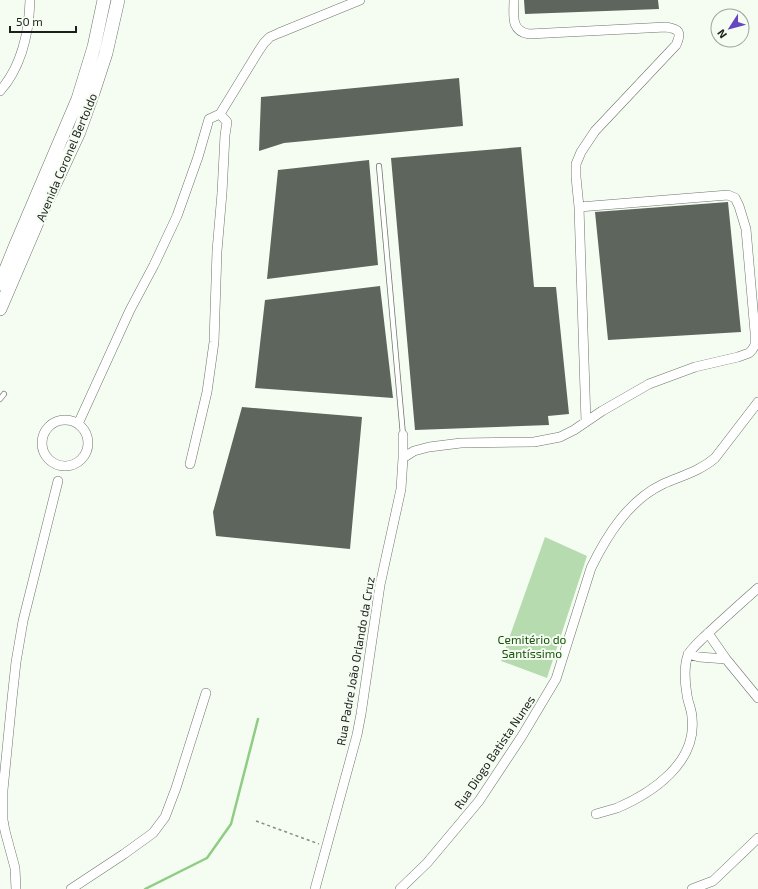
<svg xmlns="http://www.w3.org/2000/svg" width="758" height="889" font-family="'Exo 2',sans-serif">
<rect width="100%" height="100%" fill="#f5fdf3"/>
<path fill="#b5dbae" d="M545 537 587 556 547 678 501 661Z"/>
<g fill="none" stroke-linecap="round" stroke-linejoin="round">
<path stroke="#90cd84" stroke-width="2.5" d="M145 889 207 858 231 824 258 719"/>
</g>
<path fill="#5d655c" d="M524 0H658L659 9 525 14Z
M459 78 463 126 284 143 259 151 261 97Z
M521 147 534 287H556L569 414 548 416 549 425 415 430 391 158Z
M369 160 378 265 267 279 278 170Z
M728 202 741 332 608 340 595 212Z
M380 286 393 398 255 388 265 300Z
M242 407 362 417 350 549 216 536 213 512Z"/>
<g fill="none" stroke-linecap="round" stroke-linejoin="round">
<g stroke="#6d756c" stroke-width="6">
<path id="lane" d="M379 166 403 435
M0 399 4 394"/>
</g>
<g stroke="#6d756c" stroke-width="10">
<path id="street" d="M0 91C22 66 29 32 30 0
M579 207 586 422
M42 443a23 23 0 1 1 46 0a23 23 0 1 1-46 0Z
M78 424 130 310 154 265 177 216 198 157 209 119 220 114 258 52 264 43 270 37 279 33 360 0
M403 458 414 451 429 447 461 443 534 442 560 437 574 430 602 411 649 384 695 367 738 357 749 353 752 350 755 345V332L746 229 739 206 735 198 728 195 579 207 576 177V164L581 152 595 131 676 45C682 32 679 29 666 27L529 34C510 31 514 15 514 0
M190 464 207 392 214 342 217 251 222 193 225 135 227 122 220 114
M708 633 726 659 758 698
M688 654 699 657 726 659
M596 814C603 812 610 810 617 808 652 793 697 763 692 718 692 710 688 703 687 695 685 683 684 666 688 655 690 650 699 642 704 637 722 620 740 604 758 588
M16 889 15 868 5 831 3 820V790L12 699 16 662 23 621 58 481
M71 889 124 854 153 833 165 817 176 788 206 693
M315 889 357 735 361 714 380 585 401 489 403 458V435
M400 889 427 863 479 801 522 736 556 679 591 568C607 535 629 500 663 484 681 476 700 471 715 458L758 402
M692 889 713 881 758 838"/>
</g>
<g stroke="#6d756c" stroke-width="14">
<path id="secondary" d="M0 284 15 247 78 99 94 47 104 0
M0 309 39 218 79 132 93 93 106 53 118 0"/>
</g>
<path stroke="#868b84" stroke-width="1.5" stroke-dasharray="3 3" stroke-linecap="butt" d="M256 821 319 844"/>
<use href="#lane" stroke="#fff" stroke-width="4.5"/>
<use href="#street" stroke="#fff" stroke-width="9"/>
<use href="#secondary" stroke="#fff" stroke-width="13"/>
</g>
<g text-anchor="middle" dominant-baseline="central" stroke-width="4" stroke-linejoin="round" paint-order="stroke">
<g font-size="12" fill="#1c1f1b" stroke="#f5fdf3">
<text transform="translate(66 157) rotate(-67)">Avenida Coronel Bertoldo</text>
<text transform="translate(355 661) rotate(-80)">Rua Padre João Orlando da Cruz</text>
<text transform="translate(494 752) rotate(-56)">Rua Diogo Batista Nunes</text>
</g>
<g font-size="12" fill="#175209" stroke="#f5fdf3">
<text x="532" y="639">Cemitério do<tspan x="532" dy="14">Santíssimo</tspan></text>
</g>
</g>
<g transform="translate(730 28) rotate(234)"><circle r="19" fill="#f5fdf3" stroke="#9ea49d"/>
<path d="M0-3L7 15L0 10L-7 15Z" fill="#6646bf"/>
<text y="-6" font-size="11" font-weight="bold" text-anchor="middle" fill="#1c1f1b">N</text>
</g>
<path d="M10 26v6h66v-6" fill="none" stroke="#1c1f1b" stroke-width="2"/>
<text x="16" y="26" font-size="12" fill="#1c1f1b" stroke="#f5fdf3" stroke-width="3" paint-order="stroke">50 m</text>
</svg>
